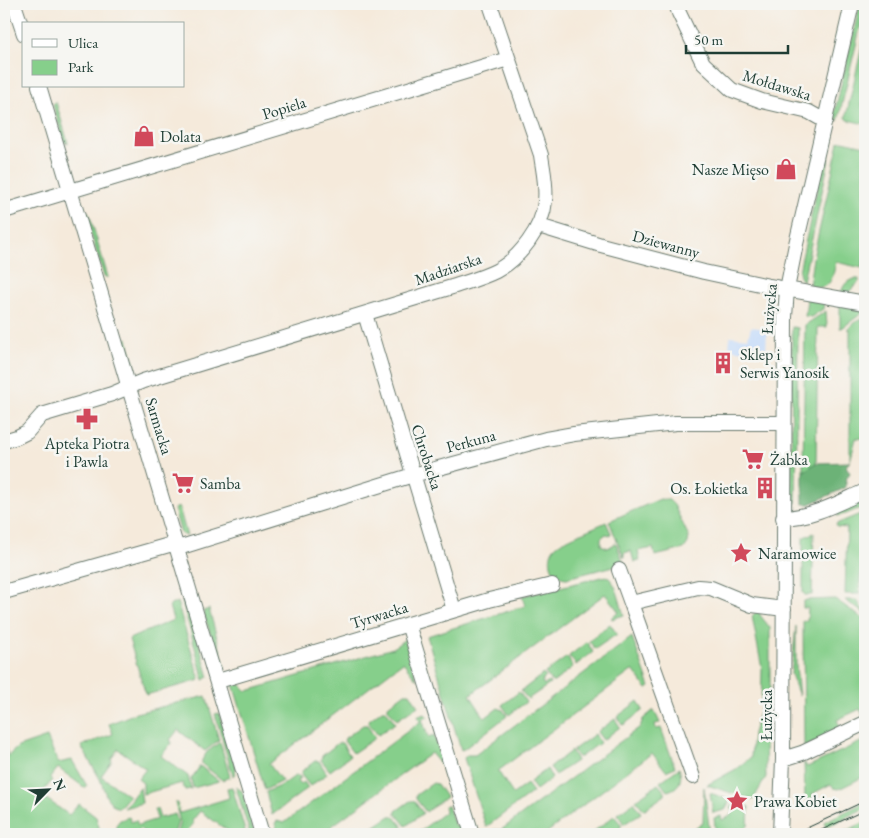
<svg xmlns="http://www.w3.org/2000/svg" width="869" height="838" font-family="'EB Garamond',serif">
<rect width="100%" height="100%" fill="#f6f6f2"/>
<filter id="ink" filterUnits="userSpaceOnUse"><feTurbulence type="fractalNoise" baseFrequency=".02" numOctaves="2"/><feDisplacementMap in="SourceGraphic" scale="10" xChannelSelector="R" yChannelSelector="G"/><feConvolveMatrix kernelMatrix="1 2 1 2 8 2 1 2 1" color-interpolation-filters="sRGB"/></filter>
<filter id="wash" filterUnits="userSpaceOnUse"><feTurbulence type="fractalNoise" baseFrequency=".0096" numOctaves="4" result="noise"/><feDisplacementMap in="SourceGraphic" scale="20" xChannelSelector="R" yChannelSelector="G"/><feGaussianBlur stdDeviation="1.12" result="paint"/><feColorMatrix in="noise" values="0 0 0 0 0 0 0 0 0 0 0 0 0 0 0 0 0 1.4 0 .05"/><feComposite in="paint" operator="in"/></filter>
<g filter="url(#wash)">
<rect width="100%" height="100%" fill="#f5eadb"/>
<path fill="#c8ddf9" d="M751 327 767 329 766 353 729 349 730 336 748 338Z"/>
<path fill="#86cf8b" stroke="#528660" d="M860 4H865V7L838 121 834 114 835 111Z
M865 33V91L862 106 865 107V124L848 120 846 117Z
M56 102 68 143 64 142 53 105Z
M843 141 865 146V254L862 268 836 262C832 280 831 291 809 286L813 258 839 142Z
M825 153H828L829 159 803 281 800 277 799 271Z
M84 211H86L89 213 108 277H104Z
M854 279H859V282L847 294 841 293C843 286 846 281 854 279Z
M807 298 824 303 823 309 811 317 805 316Z
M840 302 865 307V311L842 328H840Z
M826 311 827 327H818L816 463 803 472 805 325Z
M865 315V439L856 438 850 462V329H847Z
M792 327 798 328 796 503 793 501 791 493Z
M127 338 136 369 127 359 122 341Z
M660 499 669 500 674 505 689 537 688 543 684 549 655 556 653 548 638 551 640 560 634 562 631 551 624 553V558L609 521Z
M860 500 863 507 846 514 837 516 840 510Z
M179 507 187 536 181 534 174 509Z
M865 512 859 594H845L847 528 837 527 836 524Z
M606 522 611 533 610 535 606 534 601 538V545L608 548 616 543 623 561 622 564 567 578C560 578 555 574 552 568 549 561 550 551 556 546 562 540 596 527 606 522Z
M814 533 812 595H805L803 593V539L804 537Z
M606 576C617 581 620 604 624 615L612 619 611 618 619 612 605 594 470 695 485 718 498 708 503 710 507 716 464 749 461 750 427 636 525 606 522 596Z
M835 599 865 620V720L860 709 837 720 842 731 804 747 803 621H807L808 608H803V602L806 600Z
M845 600H857L865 614Z
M182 601 188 606 209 677 204 680Z
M177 602 200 680 146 695 129 639 173 620 169 606Z
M209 609 225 667 220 664 203 611Z
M757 611H760V615L770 628V689L765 738 766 777 753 800 707 785 736 769 751 757 753 733 761 706 762 669 752 616Z
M610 624 617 634 595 649 589 641Z
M796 626V666L799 696 791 674Z
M632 637 650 687 647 689 633 670 498 771 513 794 527 784 533 792 486 827 464 758 467 755H475Z
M405 639 417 680 403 662 269 764 282 781 265 790 233 684 237 681 247 691 393 648Z
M587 642 593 652 576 665 569 656Z
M567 657 573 667 554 682H552L545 673Z
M543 674 546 677 542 681 544 685 549 682 550 684 528 699 521 691Z
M519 692 526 702 509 715 502 705Z
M405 693H410L418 706 397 720 388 709V706Z
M206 696 219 740 205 751 178 730 170 740 172 742 161 756 188 776 191 789 185 790 182 783 143 794V783L138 779 146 769 118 749 111 759 112 761 101 776 129 796 119 808 114 806 107 798 100 779 81 746 113 734 109 724 136 713Z
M638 701 643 710 625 724 622 725 617 717Z
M382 710H386L395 723 378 735 369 724V720Z
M654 710 660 723 655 724 656 729 661 728 675 767 666 771 652 753 545 834H489L494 830H501L640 727 643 719Z
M219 713 236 768 235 773 233 776 215 714Z
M425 714 428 717 422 719 428 737 434 735 445 770 431 753 321 834H278L275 823 277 821 284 823 420 722 418 716Z
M615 719 620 727 603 740 597 732Z
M363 725H367L375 738 353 753 344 741 345 738Z
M595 734 600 743 580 757H578L573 750Z
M47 737 58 763 72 760 87 786 85 788 58 768 50 778 52 780 41 795 69 815 79 804 96 817 101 834H4V742L8 756 18 747Z
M865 740V776L839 789 834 788 831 784 812 794 813 798 809 800 805 799 804 762 807 767Z
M220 742 230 777 222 780 202 764V760L207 752Z
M338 743H342L350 756 330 771 321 760 322 756Z
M571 751 576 758V761L555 775 550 767Z
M315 761H319L327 774 310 786 301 775 302 771Z
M200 766 219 781 193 788 191 779Z
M679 768C683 779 680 788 667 791L660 782Z
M547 769 552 778 536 790 530 782Z
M295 776H299L301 778 297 781 300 785 304 782 308 788 272 815 266 792 284 784Z
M433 783 437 784 446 797 426 812 416 799V795Z
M658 784 665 792V795L645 809H643L636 800Z
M140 787 142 803 124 808Z
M232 787 246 834H226L228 831 200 811 192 821 194 823 185 834H179L177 832 180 822 175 803H177L180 813 229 798 227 788Z
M236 787 242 791 255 834H250Z
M704 787 710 834H688L703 823Z
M710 793 730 800 725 810 713 813Z
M410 801H414L423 813 406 826 396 814V811Z
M734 801 749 807 748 826 742 831 738 829 732 832V834H716L714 818 721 816 722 820 729 817 734 811 731 809Z
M634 802 641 813 624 824 617 814Z
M865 802V808L826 827 824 822Z
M448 805 455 827 462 825 465 834H416L445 812 444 806Z
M154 809H157L160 818 175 814 178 822 174 834H147L140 829 135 834H116V825L120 820 129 817 131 822 136 820 138 825 157 819Z
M390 816H394L403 827 402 830 397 834H373L372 828Z
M614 816 621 824V827L612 834H594L593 832Z
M865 822V828L851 834H839Z"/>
<path fill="#6cb277" stroke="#467856" d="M850 462 846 466 850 473 847 477 845 488 810 504H803V472L816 463Z"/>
</g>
<g filter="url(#ink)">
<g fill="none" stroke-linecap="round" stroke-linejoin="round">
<g stroke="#6a7a6e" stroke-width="16">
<path id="minor" d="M14 4 24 34
M676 4 679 13 703 63 732 90 762 101 809 112 825 121
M39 86 262 834
M4 211 508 59
M539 226 601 245 704 272 769 286 865 303
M365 314 454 610
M4 441 17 437 27 432 42 415 112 394 143 381 452 287C467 282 482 278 496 271 519 259 543 228 545 201 547 186 543 170 541 155L490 4
M783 518C814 517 838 503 865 491
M178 548 413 475 546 439 574 434 676 423H783
M619 570 631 603 698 587 711 588 752 605 784 609
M4 592 176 543
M631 603 693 777
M408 624 472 834
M218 681 489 600 552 585
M783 759 802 753 865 723
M780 834 783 759 785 317 787 289 796 244 852 4"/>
</g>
<use href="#minor" stroke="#fff" stroke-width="14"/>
<path stroke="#1f3d34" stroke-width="1" d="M794 834 865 801
M813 834 865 810"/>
</g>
</g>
<defs>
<g id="shop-bare" transform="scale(1.725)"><path d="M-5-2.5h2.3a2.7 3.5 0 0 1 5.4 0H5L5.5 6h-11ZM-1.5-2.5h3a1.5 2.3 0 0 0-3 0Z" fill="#d1495b" stroke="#f6f6f2" stroke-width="2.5" paint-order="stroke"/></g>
<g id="building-bare" transform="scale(1.725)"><path d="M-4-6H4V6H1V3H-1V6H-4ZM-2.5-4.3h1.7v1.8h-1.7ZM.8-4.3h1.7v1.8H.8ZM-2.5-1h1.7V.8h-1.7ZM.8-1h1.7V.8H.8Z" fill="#d1495b" stroke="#f6f6f2" stroke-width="2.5" paint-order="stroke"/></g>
<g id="pharmacy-bare" transform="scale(1.725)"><path d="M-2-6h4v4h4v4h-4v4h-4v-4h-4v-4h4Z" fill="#d1495b" stroke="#f6f6f2" stroke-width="2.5" paint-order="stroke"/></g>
<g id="supermarket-bare" transform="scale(1.725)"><path d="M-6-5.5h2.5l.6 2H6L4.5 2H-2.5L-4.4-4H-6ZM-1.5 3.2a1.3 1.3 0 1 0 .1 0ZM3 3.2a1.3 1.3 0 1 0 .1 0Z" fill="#d1495b" stroke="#f6f6f2" stroke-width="2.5" paint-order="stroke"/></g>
<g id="sight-bare" transform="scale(1.725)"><path d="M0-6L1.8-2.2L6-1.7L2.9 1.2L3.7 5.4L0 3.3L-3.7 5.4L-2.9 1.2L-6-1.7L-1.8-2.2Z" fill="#d1495b" stroke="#f6f6f2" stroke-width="2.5" paint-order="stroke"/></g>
</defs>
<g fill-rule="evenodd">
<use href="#shop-bare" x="144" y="136"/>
<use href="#shop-bare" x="786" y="169"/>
<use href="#building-bare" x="723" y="363"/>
<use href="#pharmacy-bare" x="87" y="419"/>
<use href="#supermarket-bare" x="753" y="459"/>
<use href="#supermarket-bare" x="183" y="483"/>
<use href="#building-bare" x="765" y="488"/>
<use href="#sight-bare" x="741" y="553"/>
<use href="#sight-bare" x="737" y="801"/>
</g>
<g text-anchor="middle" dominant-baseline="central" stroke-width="5" stroke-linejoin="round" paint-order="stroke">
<g font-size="16" fill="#1f3d34" stroke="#f6f6f2">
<text transform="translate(777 85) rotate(17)">Mołdawska</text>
<text transform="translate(284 108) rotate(-17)">Popiela</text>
<text transform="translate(666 244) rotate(15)">Dziewanny</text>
<text transform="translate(448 269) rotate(-19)">Madziarska</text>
<text transform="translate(769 309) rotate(-85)">Łużycka</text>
<text transform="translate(159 426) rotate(73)">Sarmacka</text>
<text transform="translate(471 441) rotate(-15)">Perkuna</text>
<text transform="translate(427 457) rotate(72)">Chrobacka</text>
<text transform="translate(379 615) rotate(-17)">Tyrwacka</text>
<text transform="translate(766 715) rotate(-90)">Łużycka</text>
</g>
<g font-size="16" fill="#1f3d34" stroke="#f6f6f2" text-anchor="start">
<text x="160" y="136">Dolata</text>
<text x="769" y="169" text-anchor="end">Nasze Mięso</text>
<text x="740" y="354">Sklep i<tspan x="740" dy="18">Serwis Yanosik</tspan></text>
<text x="87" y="443" text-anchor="middle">Apteka Piotra<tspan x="87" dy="18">i Pawla</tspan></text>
<text x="770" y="459">Żabka</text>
<text x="200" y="483">Samba</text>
<text x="748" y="488" text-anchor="end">Os. Łokietka</text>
<text x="758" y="553">Naramowice</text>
<text x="754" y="801">Prawa Kobiet</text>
</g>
</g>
<rect width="869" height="838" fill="none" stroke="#f6f6f2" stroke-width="20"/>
<rect x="22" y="22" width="162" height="65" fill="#f6f6f2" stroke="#a0aca6"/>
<rect x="32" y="39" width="25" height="8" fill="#ffffff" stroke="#a0aca6"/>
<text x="68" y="48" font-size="15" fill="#1f3d34">Ulica</text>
<rect x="32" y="60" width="25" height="15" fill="#86cf8b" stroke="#a0aca6"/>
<text x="68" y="72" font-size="15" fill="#1f3d34">Park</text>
<g transform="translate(48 790) rotate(66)" stroke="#f6f6f2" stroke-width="4" paint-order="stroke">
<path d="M0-4L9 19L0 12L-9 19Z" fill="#1f3d34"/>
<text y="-8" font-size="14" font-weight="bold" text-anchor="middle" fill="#1f3d34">N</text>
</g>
<path d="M686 45v8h102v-8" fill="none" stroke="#1f3d34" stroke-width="2.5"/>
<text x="694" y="45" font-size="15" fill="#1f3d34" stroke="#f6f6f2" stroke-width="4" paint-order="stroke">50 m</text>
</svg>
